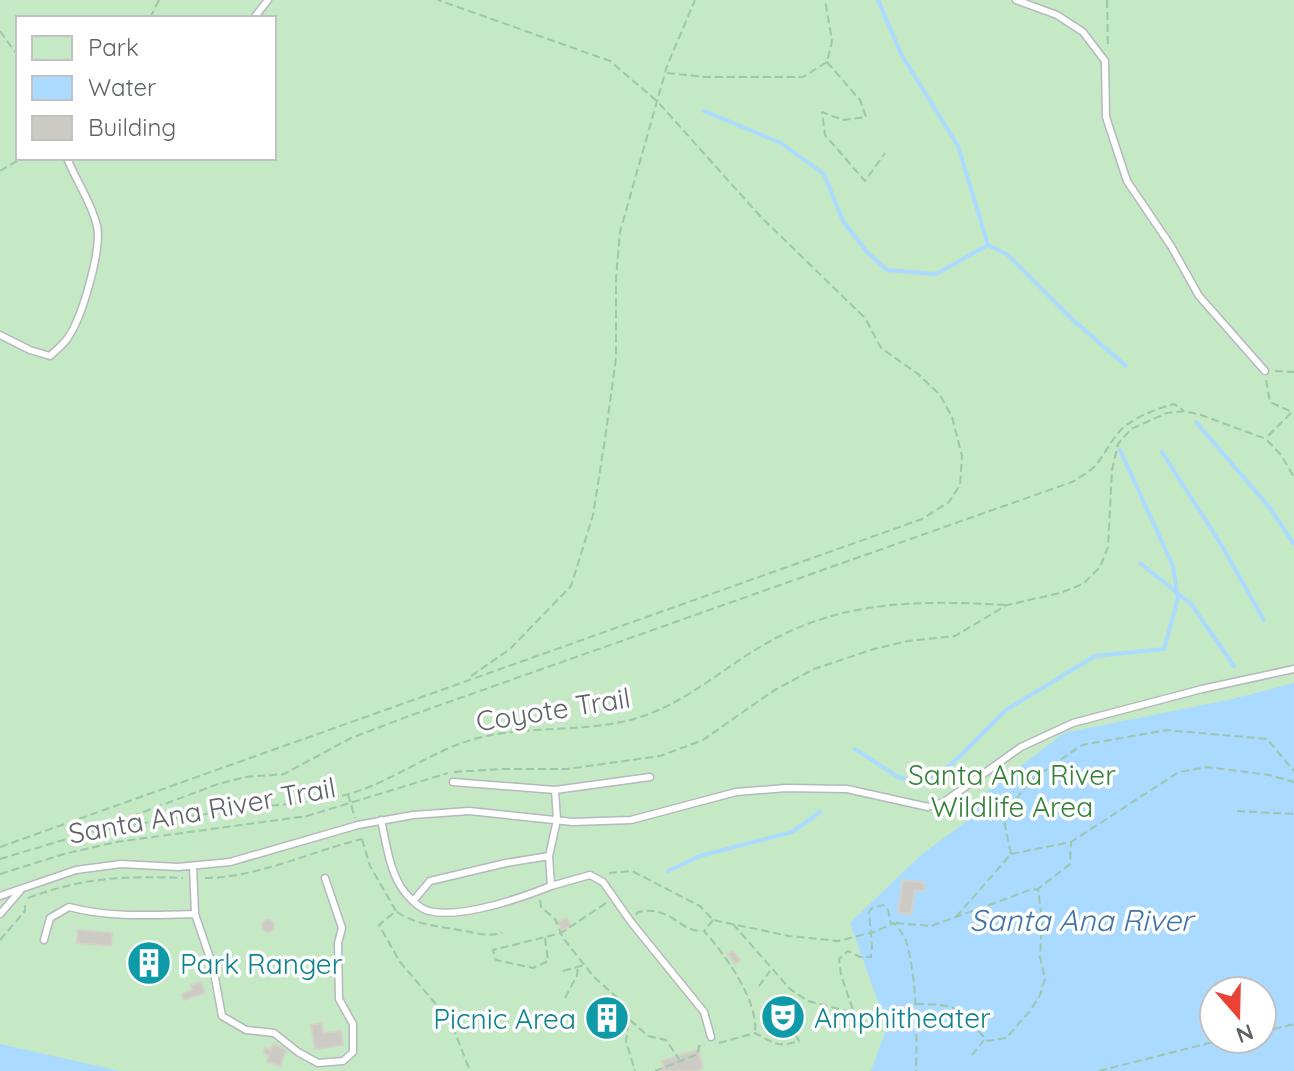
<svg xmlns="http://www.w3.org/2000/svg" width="1294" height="1071" font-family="Quicksand,sans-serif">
<rect width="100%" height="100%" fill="#f1efe8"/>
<path fill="#c5e8c5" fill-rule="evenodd" d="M0 0H1294V1071H0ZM18 18H274V158H18ZM1214 991H1262V1039H1214Z"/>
<path fill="#aadaff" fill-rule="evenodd" d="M1294 683V1071H871L887 1027 850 923 921 855 963 824 988 791 1064 733 1233 699ZM1214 991H1262V1039H1214Z
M0 1044 120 1071H0Z"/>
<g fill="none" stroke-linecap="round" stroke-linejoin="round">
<path stroke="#aadaff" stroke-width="4" d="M878 0 901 54 958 146 988 245 1008 255 1072 319 1126 366
M704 111 781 143 824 174 843 221 867 252 887 270 936 274 988 245
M1196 422 1270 508 1294 544
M1162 452 1219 541 1264 620
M1140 563 1191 604 1234 666
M855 749 898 777 923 784 940 774 961 755 1006 710 1095 656 1164 649 1178 598 1173 566 1120 450
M668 871 700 856 792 832 820 812"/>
</g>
<path fill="#cccac5" stroke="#d6d1c6" stroke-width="2" d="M903 880 925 883 924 891 915 890 911 914 898 912Z
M567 918 571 926 562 930 558 922Z
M1033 918 1039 919 1038 929 1031 928Z
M262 926a6 6 0 1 1 12 0a6 6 0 1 1-12 0Z
M78 930 112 933 111 946 77 943Z
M136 948 169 961 162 979 129 965Z
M733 951 740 960 735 964 728 954Z
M201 982 205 993 184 1000 182 994 192 990 191 985Z
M604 996 627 1027 610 1039 587 1008Z
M779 1006 786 1010 784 1018 790 1033 784 1037 777 1027 776 1017Z
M322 1023 323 1033 341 1031 343 1045 315 1049 311 1025Z
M273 1044 286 1050 280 1066 267 1062 269 1055 264 1053 265 1048 271 1050Z
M698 1050 703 1068 697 1071H660L664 1068 662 1061Z"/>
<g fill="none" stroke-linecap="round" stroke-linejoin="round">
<g stroke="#b5b8bc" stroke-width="9">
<path id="lane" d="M1016 0 1057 15 1083 32 1105 61 1106 117 1127 181 1171 246 1199 296 1265 371
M254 18 268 0
M0 335 30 350 50 356C55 351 63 345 67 339 82 319 102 249 97 226 91 201 76 181 67 158
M650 777 555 790 557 820 549 856 551 886 590 875 603 882 631 922 704 1012 711 1037
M453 782 555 790
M381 820C386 842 389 868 401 887 406 895 419 909 429 911 461 919 521 898 551 886
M193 866 195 914 213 967 222 1016 246 1030 274 1033 298 1052 318 1063 343 1061 353 1052V1024L339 999 338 943 342 928 325 878
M0 896 76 870 121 864 178 867 230 862 358 825 413 815 469 811 573 822 631 820 736 792 786 788 847 789 928 807 944 802 1021 747 1073 723 1202 689 1294 669
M413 901 430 881 506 863 549 856
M0 914 20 891
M44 940 50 918 69 907C110 918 153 915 195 914"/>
</g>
<path stroke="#9cc7a9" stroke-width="2" stroke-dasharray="8 4" stroke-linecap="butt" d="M1107 0 1108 47
M150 18 159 0
M0 31 18 56
M827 62 860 100 866 117 843 120 822 112 825 135 865 181 885 153
M667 73 705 77H803L827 62 832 41 825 0
M0 171 22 158
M1275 371 1294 372
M1266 380 1270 402 1292 412 1267 437
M471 676 510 649 571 586 593 515 605 439 616 358V278L620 232 667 66 695 0
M454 772 503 769H567L660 756 703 740 773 691 814 669 874 649 908 641 955 636 1007 605 1060 593 1083 584 1100 567 1108 547 1112 470 1118 444 1131 429 1167 413 1184 411 1201 415 1266 439 1281 455 1294 477
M348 794 355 818
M1237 811 1294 814
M93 832C145 822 197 815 249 808 281 804 313 803 345 795 392 783 431 750 478 738 529 725 583 733 634 719 683 705 718 672 760 647 838 600 918 600 1006 605
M87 833 218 784 245 777 284 774 351 738 409 716 1072 482C1080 477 1091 471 1097 464 1106 452 1112 438 1123 428 1137 416 1156 409 1174 404L1183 410
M362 839 370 866 396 911 379 925 400 962 435 1003 454 1030 470 1071
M0 847 922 519 949 502 960 485 962 456 952 417 940 395 918 374 881 348 865 318 760 216 658 102 610 61 438 0
M1011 854 1071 842 1179 772 1207 767 1269 775 1294 782
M0 859 87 833
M609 873 632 871 700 906 713 920 789 936 838 941 874 932 894 923C899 929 905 936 907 944 917 980 917 1034 916 1071
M0 874 64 854 116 842 307 816 448 773
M205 878C260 877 309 852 362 839
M28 898C85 877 123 876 183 878
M540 900 541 907 555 919 563 938 594 977 623 1003 629 1018 626 1041 635 1071
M397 912C418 926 440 926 464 931 478 933 487 937 502 933
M636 915 638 912C672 905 679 932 702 931
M956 917 1011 854 1003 816 1030 781 1082 745 1167 730 1267 739 1294 771
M713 920 704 931C724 953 758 1000 755 1031
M896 923 931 926 1030 890 1038 889
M733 924 790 989 808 1001 850 1012 853 1010 841 975 839 959 848 951 860 957H871L872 947 869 912 872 908 883 905 888 910 891 923
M545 938 548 961 533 968 496 960 493 950 561 933 606 903
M0 940 25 911V902
M563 971 584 965
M759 986 770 971
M565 998 577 975 578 967
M916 1004C964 1004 956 1009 988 1041L1006 1038 1030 1011 1040 995 1045 979 1040 957 1042 920 1038 889 1070 864 1071 842
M853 1012 859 1016
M630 1020 648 1036 666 1040 679 1059
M1262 1032 1294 1024
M719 1043 755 1033C774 1043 777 1048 799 1041L792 1028
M972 1055 984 1040
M655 1071 698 1054 699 1046 705 1045
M1099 1071 1225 1039"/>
<use href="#lane" stroke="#fff" stroke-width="6"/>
</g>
<defs>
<g id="building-disc" transform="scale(2.3)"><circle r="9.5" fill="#0f9aa8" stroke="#fff"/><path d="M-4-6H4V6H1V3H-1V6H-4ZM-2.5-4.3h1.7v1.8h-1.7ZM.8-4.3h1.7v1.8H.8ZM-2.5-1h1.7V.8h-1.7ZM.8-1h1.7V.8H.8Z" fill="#fff"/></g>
<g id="theatre-disc" transform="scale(2.3)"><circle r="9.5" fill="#0f9aa8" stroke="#fff"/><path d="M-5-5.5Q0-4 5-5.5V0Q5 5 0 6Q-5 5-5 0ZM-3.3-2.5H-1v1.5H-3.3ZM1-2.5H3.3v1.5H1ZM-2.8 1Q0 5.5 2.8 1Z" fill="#fff"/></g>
</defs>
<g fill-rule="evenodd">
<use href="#building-disc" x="149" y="963"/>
<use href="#theatre-disc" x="783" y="1017"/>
<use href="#building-disc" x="607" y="1018"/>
</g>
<g text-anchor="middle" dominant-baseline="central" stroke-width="7" stroke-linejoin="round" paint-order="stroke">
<g font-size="28" fill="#5f6368" stroke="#fff">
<text transform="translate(553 709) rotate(-9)">Coyote Trail</text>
<text transform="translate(202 810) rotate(-10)">Santa Ana River Trail</text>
</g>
<g font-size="28" fill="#348238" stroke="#fff">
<text x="1012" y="774">Santa Ana River<tspan x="1012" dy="32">Wildlife Area</tspan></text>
</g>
<g font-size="28" fill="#0d838f" stroke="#fff" text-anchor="start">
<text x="180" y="963">Park Ranger</text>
<text x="814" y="1017">Amphitheater</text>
<text x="576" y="1018" text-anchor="end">Picnic Area</text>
</g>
<g font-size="30" font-style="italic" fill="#4174aa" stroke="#fff">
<text x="1081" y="920">Santa Ana River</text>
</g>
</g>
<rect x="16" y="16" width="260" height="144" fill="#ffffff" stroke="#bfc1c3" stroke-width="2"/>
<rect x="32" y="36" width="40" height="24" fill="#c5e8c5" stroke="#bfc1c3" stroke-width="2"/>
<text x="88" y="56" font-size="24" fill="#5f6368">Park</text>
<rect x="32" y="76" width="40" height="24" fill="#aadaff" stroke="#bfc1c3" stroke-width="2"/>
<text x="88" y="96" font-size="24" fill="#5f6368">Water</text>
<rect x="32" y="116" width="40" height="24" fill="#cccac5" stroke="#bfc1c3" stroke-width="2"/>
<text x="88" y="136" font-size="24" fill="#5f6368">Building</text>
<g transform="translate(1238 1015) rotate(160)"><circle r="38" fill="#ffffff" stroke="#bfc1c3" stroke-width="2"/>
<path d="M0-6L14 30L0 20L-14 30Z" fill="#ea4335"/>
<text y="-12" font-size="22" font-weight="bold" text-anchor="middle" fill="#5f6368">N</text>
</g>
</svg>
